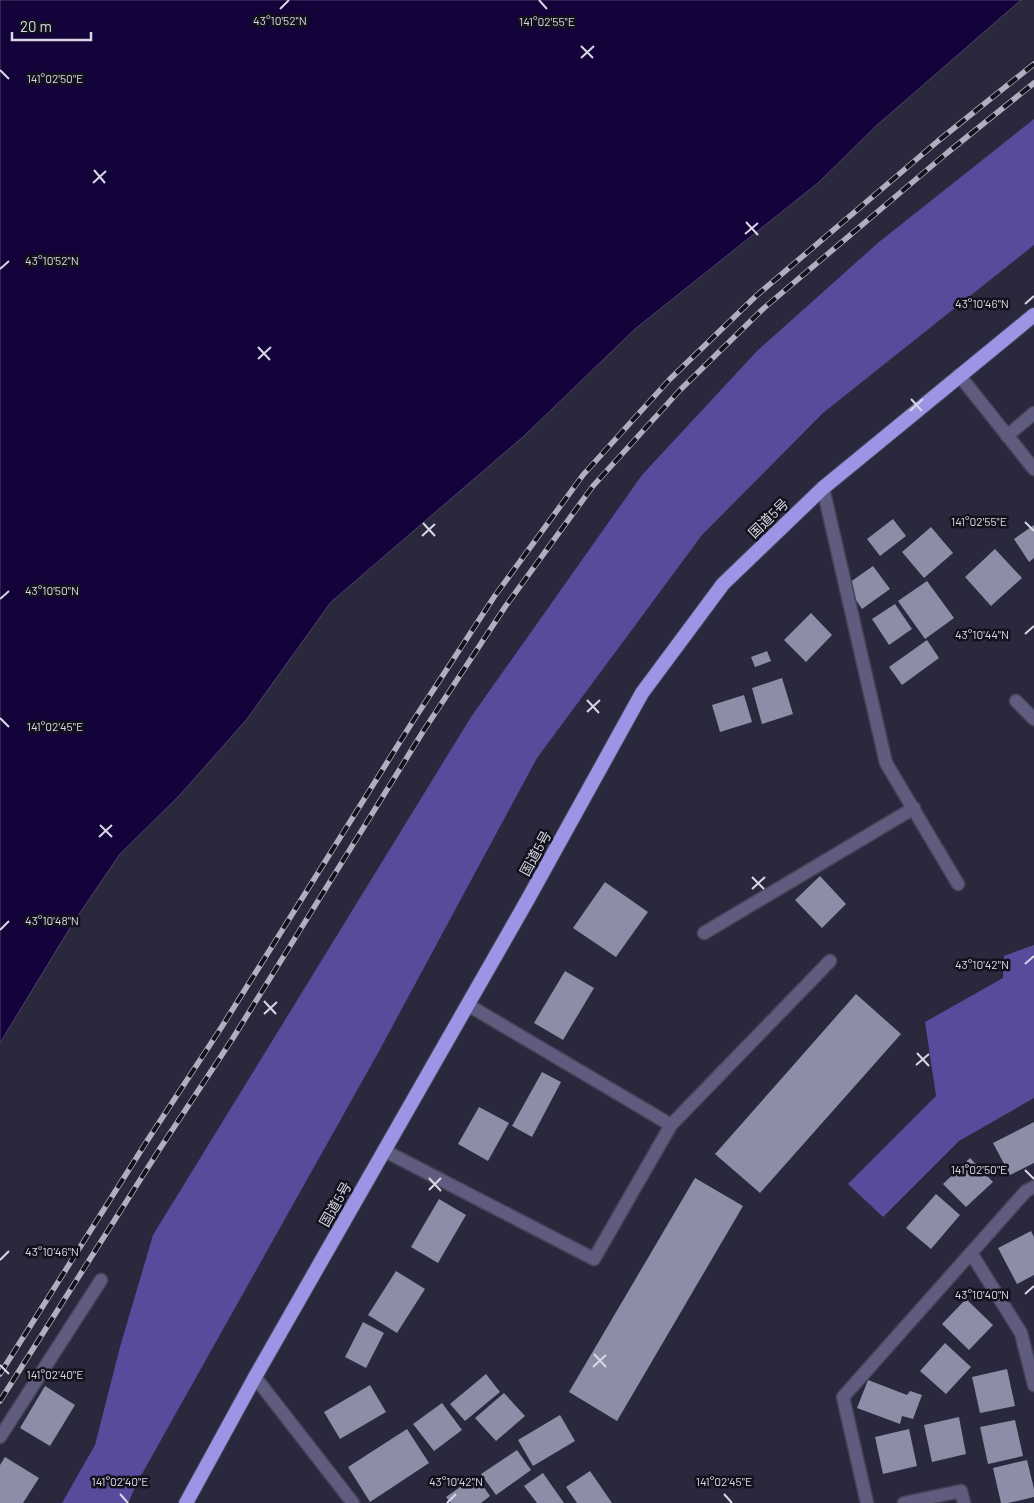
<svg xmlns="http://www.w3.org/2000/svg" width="1034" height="1503" font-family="Barlow,'Noto Sans JP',sans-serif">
<rect width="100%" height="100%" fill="#2a283d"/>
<path fill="#584b9b" d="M1034 119V245L823 413 702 535 537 758 378 1053 138 1481 128 1503H62L95 1445 120 1347 153 1235 471 717 642 475 758 350 879 242Z
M1034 945V1098L959 1141 883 1217 848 1184 936 1096 925 1022 1003 978 1004 956Z"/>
<path fill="#14023b" stroke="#4f426e" d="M0 0H1021L876 126 818 183 635 329 524 436 331 602 247 719 179 796 120 854 73 923 0 1043Z"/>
<path fill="#8e8da7" d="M893 519 906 536 880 556 867 539Z
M1034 525V558L1029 562 1014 539Z
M931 527 953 553 924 578 902 552Z
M995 549 1022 578 991 606 965 577Z
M873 566 890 589 862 609 846 585Z
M927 581 954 618 925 639 898 601Z
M895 604 912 629 889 645 872 619Z
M811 613 832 635 806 662 784 640Z
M927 640 939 658 902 685 889 667Z
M767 651 771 661 755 667 751 657Z
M782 678 793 714 762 724 752 688Z
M744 695 752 722 720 732 712 705Z
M820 876 846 904 822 928 795 900Z
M605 882 648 912 616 957 573 928Z
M565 971 594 988 563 1040 534 1023Z
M856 994 901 1034 760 1193 715 1154Z
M542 1072 561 1082 532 1137 512 1126Z
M479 1107 509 1123 488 1161 458 1144Z
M1034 1122V1163L1010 1175 993 1143Z
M970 1158 993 1182 966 1207 943 1184Z
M695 1178 743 1206 617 1421 569 1392Z
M936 1194 960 1215 931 1249 906 1228Z
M439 1199 466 1215 438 1263 411 1247Z
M1031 1231 1034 1237V1275L1017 1284 998 1248Z
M396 1271 425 1289 397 1333 368 1315Z
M966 1299 993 1325 969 1350 942 1324Z
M363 1322 384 1333 366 1368 345 1357Z
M945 1343 971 1367 946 1394 920 1371Z
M1007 1369 1015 1406 980 1413 972 1377Z
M486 1374 500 1392 465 1421 450 1404Z
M868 1380 907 1395 910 1391 922 1395 913 1419 902 1416 900 1424 857 1408Z
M370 1385 386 1412 340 1439 324 1412Z
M45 1386 75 1405 50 1446 20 1428Z
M504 1393 525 1416 496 1441 475 1418Z
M442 1403 462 1430 434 1451 413 1424Z
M560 1415 575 1441 533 1466 518 1440Z
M959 1417 966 1454 932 1462 924 1425Z
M1015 1420 1023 1456 988 1464 980 1427Z
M407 1429 429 1463 370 1502 348 1467Z
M909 1429 917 1466 883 1474 875 1437Z
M517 1450 531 1470 496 1495 481 1474Z
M5 1457 39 1478 23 1503H0V1465Z
M1027 1460 1034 1489V1497L1008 1503H1001L993 1468Z
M590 1471 612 1503H577L566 1487Z
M543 1473 564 1503H537L524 1486Z
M476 1476 490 1496 481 1503H451L446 1497Z"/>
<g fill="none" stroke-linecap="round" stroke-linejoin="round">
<g stroke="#464458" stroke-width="15">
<path id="minor" d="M1007 436 1034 413
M823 488 886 763 958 884
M1016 701 1034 719
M704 933 914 808
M468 1005 671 1125
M385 1151 594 1259 671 1125 830 961
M971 1253 1021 1333 1034 1385
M255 1377 353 1503
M0 1437 101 1280
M867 1503 843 1397 1026 1191 1034 1187
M904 1503 961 1491 964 1503"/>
</g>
<g stroke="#464458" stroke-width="15">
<path id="tertiary" d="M959 375 1034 469"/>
</g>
<g stroke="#464458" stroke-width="16">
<path id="trunk" d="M186 1503 255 1377 528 899 642 693 723 584 823 488 1034 315"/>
</g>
<use href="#minor" stroke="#5f5c80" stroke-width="12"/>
<use href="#tertiary" stroke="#5f5c80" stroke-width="12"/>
<use href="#trunk" stroke="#9c94e4" stroke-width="14"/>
<g stroke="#b0afbf" stroke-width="5.5">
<path id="rail" d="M0 1374 147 1141 221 1028 413 721 494 597 583 475 670 379 756 296 938 141 1034 64
M0 1401 159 1150 233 1038 424 730 505 607 593 486 680 390 764 308 947 153 1034 83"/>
</g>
<use href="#rail" stroke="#13121c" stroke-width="4" stroke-dasharray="11" stroke-linecap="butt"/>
</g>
<path fill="none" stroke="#d8d7e5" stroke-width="2" d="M539 0 547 9M280 9 289 0M581 46 593 58M581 58 594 46M0 70 9 79M94 170 105 183M93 183 106 171M746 222 758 235M745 234 758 223M0 269 9 261M1025 304 1034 296M258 347 270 360M258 359 271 347M911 399 922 411M910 411 923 399M1025 522 1034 531M423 523 435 536M422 536 435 524M0 599 9 591M1025 634 1034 626M587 700 599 713M587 712 600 700M0 718 9 727M100 825 112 837M99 837 112 825M752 877 764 889M752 889 765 877M0 930 9 921M1025 964 1034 956M264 1001 276 1014M264 1014 277 1002M917 1053 929 1066M916 1065 929 1054M1025 1170 1034 1179M429 1178 441 1191M429 1190 441 1178M0 1260 9 1251M1025 1294 1034 1286M594 1354 606 1367M0 1365 9 1374M593 1367 606 1355M120 1494 128 1503M724 1494 732 1503M447 1503 456 1494"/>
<g text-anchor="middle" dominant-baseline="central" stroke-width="5" stroke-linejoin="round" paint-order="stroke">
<g font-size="14" fill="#d8d7e5" stroke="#13121c">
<text transform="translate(768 518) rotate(-44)">国道5号</text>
<text transform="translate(535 853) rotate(-61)">国道5号</text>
<text transform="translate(335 1204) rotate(-60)">国道5号</text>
</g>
</g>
<g font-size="12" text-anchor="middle" fill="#d8d7e5" stroke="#13121c" stroke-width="5" stroke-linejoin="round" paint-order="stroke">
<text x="280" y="25">43°10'52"N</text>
<text x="547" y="26">141°02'55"E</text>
<text x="55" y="83">141°02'50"E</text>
<text x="52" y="265">43°10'52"N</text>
<text x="982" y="308">43°10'46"N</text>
<text x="979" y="526">141°02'55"E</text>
<text x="52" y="595">43°10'50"N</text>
<text x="982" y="639">43°10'44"N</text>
<text x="55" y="731">141°02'45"E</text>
<text x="52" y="925">43°10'48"N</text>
<text x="982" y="969">43°10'42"N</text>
<text x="979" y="1174">141°02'50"E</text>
<text x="52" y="1256">43°10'46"N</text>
<text x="982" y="1299">43°10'40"N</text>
<text x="55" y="1379">141°02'40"E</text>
<text x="120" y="1486">141°02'40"E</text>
<text x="724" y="1486">141°02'45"E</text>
<text x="456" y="1486">43°10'42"N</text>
</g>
<path d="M12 32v8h79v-8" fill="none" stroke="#d8d7e5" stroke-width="2.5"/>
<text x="20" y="32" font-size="15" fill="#d8d7e5" stroke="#13121c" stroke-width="4" paint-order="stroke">20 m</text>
</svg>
